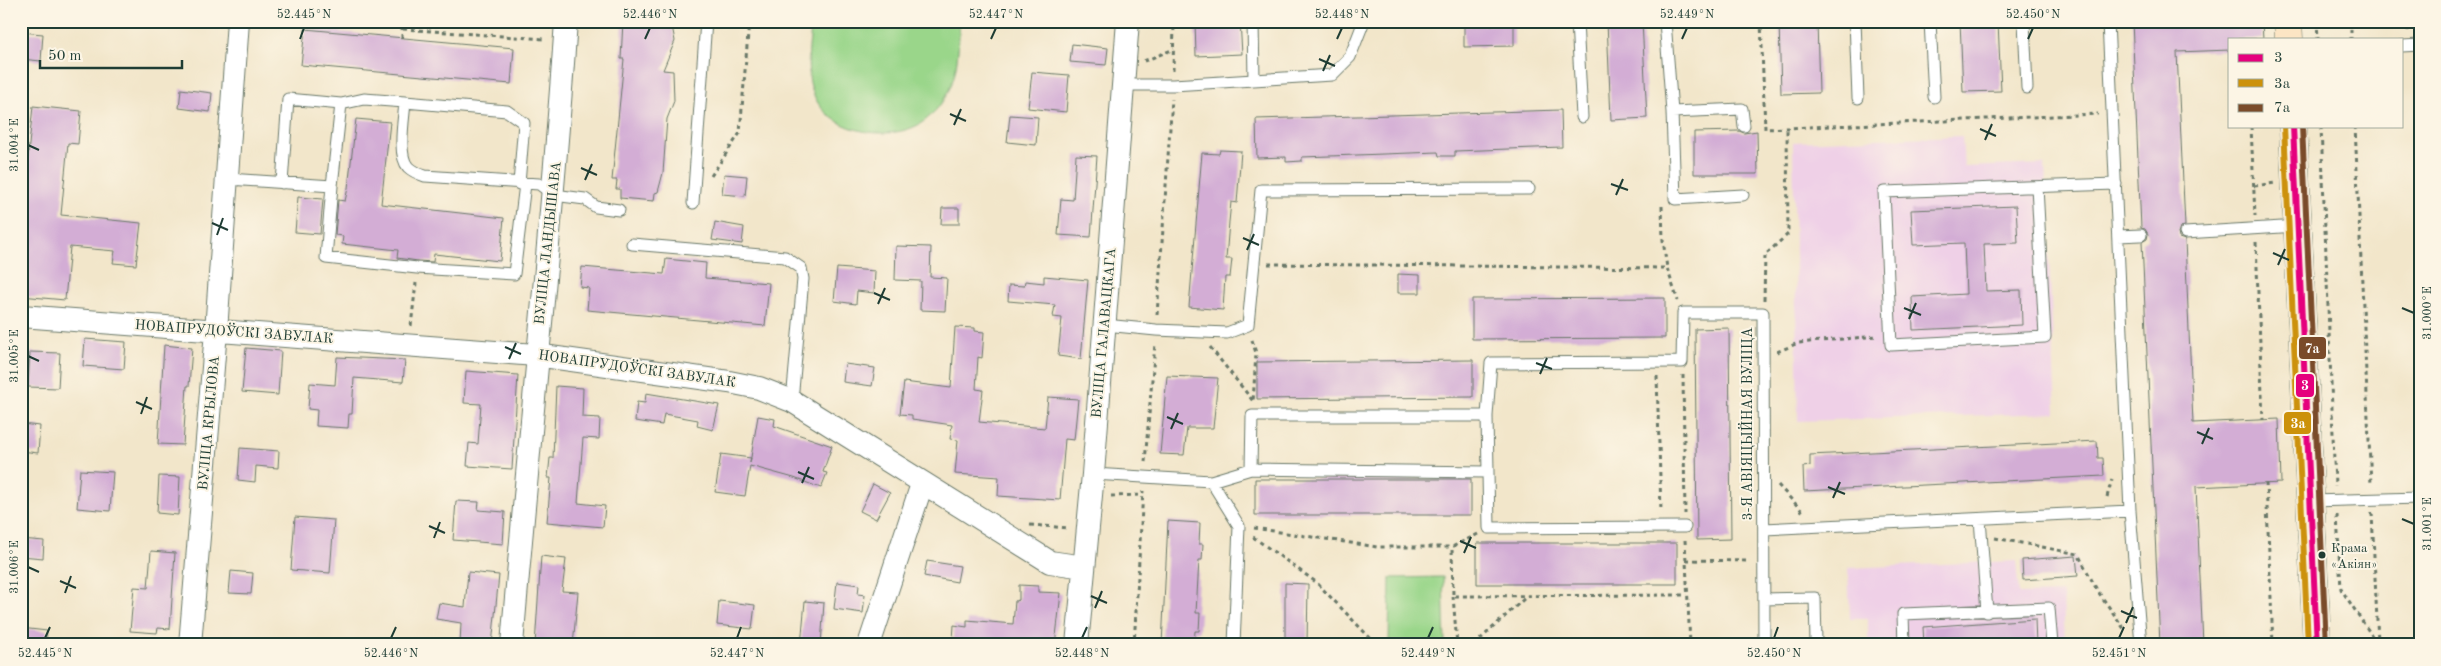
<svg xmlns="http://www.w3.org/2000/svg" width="2441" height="666" font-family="'Old Standard TT',serif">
<rect width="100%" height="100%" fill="#fcf5e5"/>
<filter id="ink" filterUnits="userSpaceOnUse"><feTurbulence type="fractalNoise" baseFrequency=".02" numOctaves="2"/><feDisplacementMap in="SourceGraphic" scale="10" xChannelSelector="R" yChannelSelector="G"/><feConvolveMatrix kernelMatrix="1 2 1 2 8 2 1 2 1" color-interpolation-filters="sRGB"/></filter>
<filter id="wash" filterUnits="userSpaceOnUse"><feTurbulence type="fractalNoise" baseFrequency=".0096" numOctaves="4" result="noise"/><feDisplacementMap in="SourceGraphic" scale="20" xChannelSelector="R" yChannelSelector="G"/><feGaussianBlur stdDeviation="1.12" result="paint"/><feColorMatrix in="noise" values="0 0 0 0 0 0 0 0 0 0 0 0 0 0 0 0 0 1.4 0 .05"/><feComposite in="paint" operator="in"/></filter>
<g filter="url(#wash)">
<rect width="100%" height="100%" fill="#f2e6ca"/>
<path fill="#efd0e7" d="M1962 136 1964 167 2045 164 2056 413 1798 421 1793 142Z
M2016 561 2019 594 2063 593 2065 645H1868V619H1850L1848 568Z"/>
<path fill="#9ad68a" stroke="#5c8a5f" d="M812 21H960C958 44 959 71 948 92 941 105 931 118 918 125 888 141 837 133 818 103 803 79 809 48 812 21Z
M1443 577 1445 645H1389L1390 578Z"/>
<g id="blocks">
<path fill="#d3add5" d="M623 21H671L675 41 663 70 673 71 674 101 667 119 663 173 658 192 655 193 654 201 620 198V189H616L617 180H612L624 59H621Z
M1195 21H1240L1242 54 1196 56Z
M1607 21H1642L1647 118 1611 120Z
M1779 21H1817L1819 93 1781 94Z
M1960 21H1998L2001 91 1963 92Z
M2132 21H2262L2263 39H2230V50L2177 52 2185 226 2180 227 2178 233 2179 238 2185 240 2193 423 2279 419 2281 483 2196 487 2203 645H2160L2142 242 2147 239 2148 234 2145 229 2141 228Z
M1514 24V46L1464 47V26Z
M305 29 514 48 511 84 301 65Z
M21 32 43 34 41 61 21 59Z
M1072 44 1108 48 1106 65 1070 62Z
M1032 72 1069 75 1066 112 1028 108Z
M181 89 212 93 210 112 179 108Z
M33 106 81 111 78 144 68 143 61 215 141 223 136 265 113 263 115 251 70 247 65 300 21 296V222Z
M1561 110 1562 147 1455 151V156H1439L1438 152 1302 157V161L1286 162V157L1257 158 1256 119Z
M1010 115 1038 117 1036 145 1007 142Z
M356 119 390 122 381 204 504 218 500 261 434 254 433 262 418 261 397 258 398 250 342 244 343 236 335 235 338 200 345 201 348 188Z
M1739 131 1744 133 1757 131 1758 174H1694V132Z
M1220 150 1241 151 1237 203 1231 202 1229 222 1226 259H1232L1230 277H1225L1223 310 1189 307 1202 153 1219 154Z
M1076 155 1097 156 1091 237 1058 235 1061 199 1073 200Z
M724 174 747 176 745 196 722 194Z
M298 197 323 199 320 234 295 232Z
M2016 206 2018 243 1984 244 1986 291 2021 290 2022 325 1913 330 1912 297 1966 294 1964 243 1913 245 1911 210Z
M942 208H959V224H941Z
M715 222 744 227 742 244 712 240Z
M896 246 931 247 930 277 947 278 945 311 920 310 921 281 895 280Z
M666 259 706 263 705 278 769 283 765 326 587 310 589 288 580 287 582 267 664 274Z
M837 268 875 271 874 293 857 291 856 304 834 301Z
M1398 274 1420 275V293H1398Z
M1044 276 1088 280 1081 359 1058 356 1062 318 1053 317 1055 305 1008 301 1009 285 1024 286 1025 281 1044 283Z
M1665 298V338L1472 339V299Z
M955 327 975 328V331L984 332 982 358 978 357 976 389 983 390 979 422 1045 428 1048 397 1078 399 1074 440 1065 439 1060 500 998 496 999 477 955 474 958 440 950 439 952 425 912 419V415L900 414 904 382 951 388Z
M1729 328 1731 539 1697 540 1695 329Z
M85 339 126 342 124 369 83 366Z
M164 345 192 348 189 386H187L183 445 158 444Z
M246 348 281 351 278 395 242 392Z
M30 352 60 353 58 388 28 387Z
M337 357 405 360 403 382 354 378 352 414H349L348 428 316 426 317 410 308 409 310 383 335 385Z
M1473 360V397L1257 399V362Z
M845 364 875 368 872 386 843 382Z
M466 371 518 375 512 469 467 466 469 443 478 444 481 404 464 403Z
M1167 376 1218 378 1213 428H1187L1184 455 1160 454Z
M556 386 583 388 582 417 600 418 599 439 583 438 578 503 605 506 603 527 547 522 551 478H548L550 458H553Z
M646 393 719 405 713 430 697 426 698 420 664 414 662 425 635 421 637 402 645 403Z
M758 416 775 419 774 426 832 446 823 472 827 473 821 488 794 478 750 466 745 496 715 492 721 454 751 458 750 463Z
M21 424 40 426 38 453 21 451Z
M2097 441 2098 458H2103L2104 476 1804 491 1803 467 1810 466V455Z
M240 448 279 451 278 468 256 466 255 482 238 480Z
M80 470 113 472 110 511 77 508Z
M159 476 180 477 178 515 157 513Z
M1255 479H1471V515H1255Z
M873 484 890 493 876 519 860 511Z
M456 501 479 502 478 510 505 512 503 544 453 540Z
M295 517 334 520 330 573 291 570Z
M1168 521 1200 523 1199 544H1203L1202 560H1199L1196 613H1200L1199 631H1195L1194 645H1162Z
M21 539 44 541 43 558 21 556Z
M1477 543H1677V584H1477Z
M151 551 175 553 170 629 158 628 157 633 130 631 134 587 148 588Z
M541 556 566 559 562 591 578 592 573 645H535Z
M2076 556 2078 576 2023 580 2022 560Z
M927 561 960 566 957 582 924 576Z
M231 571 253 573 251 594 229 593Z
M468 572 499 575 492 645H460L461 623 436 619 439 603 465 607Z
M837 582 859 585 858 594 865 595 863 613 834 609Z
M1285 583 1308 584 1307 645H1285Z
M1019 585 1038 586V592L1061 593 1055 645H1004L953 640 954 625 967 627V620L1013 624 1015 601 1019 600Z
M719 601 755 605 752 629 717 625Z
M805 601 824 603 821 645H801Z
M2035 619 2036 645H1924L1923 627Z
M21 628 47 631 46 645H21Z"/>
</g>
</g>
<g filter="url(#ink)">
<use href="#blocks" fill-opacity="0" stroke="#697868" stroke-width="1"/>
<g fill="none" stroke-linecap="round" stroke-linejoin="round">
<g stroke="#697868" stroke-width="13">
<path id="service" d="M1253 21 1254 80
M1577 21 1582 117
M1665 21 1672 112
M1855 21 1858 98
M1930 21 1934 97
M2024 21 2027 88
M2108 21 2130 511 2141 645
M2402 46 2420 45
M1123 85H1173L1332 75 1350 57 1364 21
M228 179 332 186 341 104 364 99 405 102
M282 183 288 99 341 104
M519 184 524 123 507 111 405 102C404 118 397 155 408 167 413 172 419 174 425 176L539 184 554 195 585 199 596 207 619 210
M332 186 326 258 417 268 514 274 525 184
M2037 187 2045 337 1891 345 1884 192 2116 184
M1743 195 1675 199 1672 112 1742 109 1744 126
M693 203 706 21
M2185 233 2298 226
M2118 236 2141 235
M632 244 785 257 801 268 803 279 792 401
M1105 325 1156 330 1227 333 1248 325 1261 190 1529 189
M1251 469 1252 416H1487
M1093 474 1211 481 1251 469 1487 472
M1211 481 1239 526 1234 645
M2311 501 2420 498
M1980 519 1987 612
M1685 527 1489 528 1487 416 1491 363 1682 362 1683 313H1763L1764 645
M1764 529 2130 511
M1764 599 1815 598 1816 642
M1904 645 1903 614 2049 608 2052 645"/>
</g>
<g stroke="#697868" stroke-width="24">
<path id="minor" d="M21 316 536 355 729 382 759 388 792 401 1050 562 1084 567
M190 645 216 331 238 21
M512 645C529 437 552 229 566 21
M869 645 922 484
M1077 645 1093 474 1128 21"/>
</g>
<g stroke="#697868" stroke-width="29">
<path id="secondary" d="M2288 21 2289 39
M2293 126 2317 645"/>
</g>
<path stroke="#697868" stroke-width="3" stroke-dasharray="4 4" stroke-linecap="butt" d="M1761 21 1765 129 2098 114
M2317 21 2318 39
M2351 21V39
M2408 21V31
M403 29 544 39
M402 38V21
M2419 58 2420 135
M1144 61 1174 49
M1173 71 1174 21
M2251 126 2255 216
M2321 126 2335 486
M2355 126 2371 485
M711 176 740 133 749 21
M2254 186 2275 183
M1662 206 1663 240 1667 268
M2256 242 2263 420
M1268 264 1667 268 1678 301
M1764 300 1765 255 1788 234 1787 129
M1157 315 1172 99
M411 326 416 283
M1252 340 1256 353 1253 403
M1210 347 1253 401
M1777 352 1798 343 1877 336
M1683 375 1685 514
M1657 376 1661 512
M1145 462 1155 344
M2266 483 2273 645
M1778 485 1804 513
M1111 496 1143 495
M2107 497 2112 479
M2372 513 2378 642
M2337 515 2341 589 2378 645
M1030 525 1069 528
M1254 528 1377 547H1452
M1478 534 1452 547 1453 596 1687 595
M1253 537 1316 582 1377 645
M1995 538 2078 554 2097 590 2125 630
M1685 540 1690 645
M1686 560 1750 561
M1453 596 1457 645
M1134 645 1143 491
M1474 645 1527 596"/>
<use href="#service" stroke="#fff" stroke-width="11"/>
<use href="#minor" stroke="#fff" stroke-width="22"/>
<use href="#secondary" stroke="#fce5c4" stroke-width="28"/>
<g stroke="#fcf5e5" stroke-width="10">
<path id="bus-1" d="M2293 126 2317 645"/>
</g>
<g stroke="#fcf5e5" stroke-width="10">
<path id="bus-2" d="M2284 126 2308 645"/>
</g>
<g stroke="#fcf5e5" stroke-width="10">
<path id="bus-3" d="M2302 126 2326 645"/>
</g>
<use href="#bus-1" stroke="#e5007d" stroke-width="6"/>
<use href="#bus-2" stroke="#cc910a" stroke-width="6"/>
<use href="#bus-3" stroke="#7a4b2a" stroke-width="6"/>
</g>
</g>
<path fill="none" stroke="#1f3d34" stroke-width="2" d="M300 39 304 28M645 39 650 28M991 39 996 28M1337 39 1342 28M1682 39 1687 28M2028 39 2033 28M1319 59 1335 66M1323 71 1330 55M950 114 966 121M954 125 961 109M1980 129 1996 136M1985 140 1992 124M28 145 39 150M581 168 597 175M585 180 592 164M1611 184 1628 190M1616 195 1623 179M212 223 228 230M217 235 223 218M1243 238 1259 245M1247 250 1254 234M2273 253 2289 260M2278 265 2285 249M874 293 890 300M878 304 885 288M1904 308 1921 315M2402 308 2414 313M1909 319 1916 303M505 347 521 354M28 356 39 361M509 359 516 343M1536 363 1552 369M1540 374 1547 358M136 402 152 409M141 414 147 397M1167 417 1183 424M1171 429 1178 413M2197 432 2213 439M2202 444 2209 428M798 472 814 479M802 483 809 467M1828 487 1845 494M1833 498 1840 482M2402 519 2414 524M429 526 445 533M434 538 440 522M1460 541 1476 548M1464 553 1471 537M28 567 39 572M60 581 76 588M65 593 71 576M1091 596 1107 603M1095 608 1102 591M2121 611 2137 618M2126 623 2133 607M45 638 50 627M391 638 396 627M737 638 741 627M1082 638 1087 627M1428 638 1433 627M1774 638 1778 627M2119 638 2124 627"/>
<circle fill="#1f3d34" stroke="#fcf5e5" stroke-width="2" cx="2322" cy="555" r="4.5"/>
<g text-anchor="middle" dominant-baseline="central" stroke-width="4" stroke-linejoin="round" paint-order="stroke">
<g font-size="13" fill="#1f3d34" stroke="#fcf5e5" text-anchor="start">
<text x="2331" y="548">Крама<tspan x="2331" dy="16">«Акіян»</tspan></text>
</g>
<g font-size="14" fill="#1f3d34" stroke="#fcf5e5">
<text transform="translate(548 243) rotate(-84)">ВУЛІЦА ЛАНДЫШАВА</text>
<text transform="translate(234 332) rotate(4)">НОВАПРУДОЎСКІ ЗАВУЛАК</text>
<text transform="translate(1104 333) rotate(-85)">ВУЛІЦА ГАЛАВАЦКАГА</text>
<text transform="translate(637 369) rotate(8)">НОВАПРУДОЎСКІ ЗАВУЛАК</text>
<text transform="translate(209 423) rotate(-85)">ВУЛІЦА КРЫЛОВА</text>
<text transform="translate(1748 424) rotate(-90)">3-Я АВІЯЦЫЙНАЯ ВУЛІЦА</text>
</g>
</g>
<g stroke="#fcf5e5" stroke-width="2">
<rect x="2298" y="336" width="29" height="24" rx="5" fill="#7a4b2a"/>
<rect x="2295" y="373" width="20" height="25" rx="5" fill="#e5007d"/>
<rect x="2283" y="411" width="29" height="24" rx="5" fill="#cc910a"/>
</g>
<g font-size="14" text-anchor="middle" font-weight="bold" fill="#fff">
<text x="2312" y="353">7а</text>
<text x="2305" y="390">3</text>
<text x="2298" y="428">3а</text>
</g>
<rect width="2441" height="666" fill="none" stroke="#fcf5e5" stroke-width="55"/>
<rect x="2228" y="38" width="175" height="90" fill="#fcf5e5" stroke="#a4ab9e"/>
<rect x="2238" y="54" width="25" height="8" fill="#e5007d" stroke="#a4ab9e"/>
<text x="2274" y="62" font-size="15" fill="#1f3d34">3</text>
<rect x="2238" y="79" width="25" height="8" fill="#cc910a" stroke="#a4ab9e"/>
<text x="2274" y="88" font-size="15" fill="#1f3d34">3а</text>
<rect x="2238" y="104" width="25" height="8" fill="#7a4b2a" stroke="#a4ab9e"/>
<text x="2274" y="112" font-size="15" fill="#1f3d34">7а</text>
<path d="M40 60v8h142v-8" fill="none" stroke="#1f3d34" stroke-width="2.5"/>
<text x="48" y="60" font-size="15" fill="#1f3d34" stroke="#fcf5e5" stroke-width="4" paint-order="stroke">50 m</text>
<rect x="28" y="28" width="2386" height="610" fill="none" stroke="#1f3d34" stroke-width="2"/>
<g font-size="12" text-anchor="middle" fill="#1f3d34">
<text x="304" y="18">52.445°N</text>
<text x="650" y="18">52.446°N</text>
<text x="996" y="18">52.447°N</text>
<text x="1342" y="18">52.448°N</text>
<text x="1687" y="18">52.449°N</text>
<text x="2033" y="18">52.450°N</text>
<text transform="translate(14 145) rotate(-90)" y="4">31.004°E</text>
<text transform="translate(2427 313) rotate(-90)" y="4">31.000°E</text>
<text transform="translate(14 356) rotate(-90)" y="4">31.005°E</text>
<text transform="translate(2427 524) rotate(-90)" y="4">31.001°E</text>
<text transform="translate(14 567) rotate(-90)" y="4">31.006°E</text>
<text x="45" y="657">52.445°N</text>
<text x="391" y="657">52.446°N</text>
<text x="737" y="657">52.447°N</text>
<text x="1082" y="657">52.448°N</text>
<text x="1428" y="657">52.449°N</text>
<text x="1774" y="657">52.450°N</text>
<text x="2119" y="657">52.451°N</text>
</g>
</svg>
